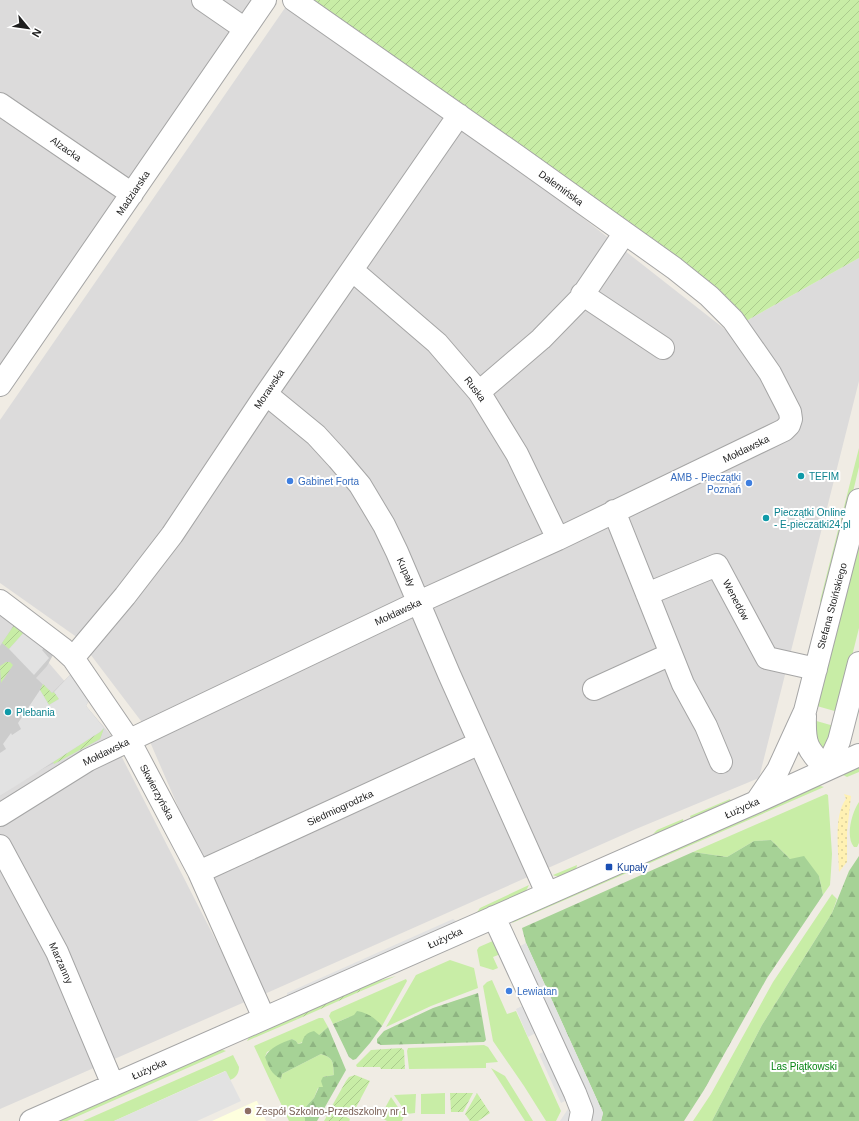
<svg xmlns="http://www.w3.org/2000/svg" width="859" height="1121" font-family="Helvetica,sans-serif">
<defs>
<pattern id="forest-firs" width="22" height="20" patternUnits="userSpaceOnUse"><rect width="22" height="20" fill="#a6d296"/><path d="M5 1l3.5 6h-7zM16 11l3.5 6h-7z" fill="#8eb481"/></pattern>
<pattern id="sand-dots" width="8" height="8" patternUnits="userSpaceOnUse"><rect width="8" height="8" fill="#fff1b3"/><path d="M2 2h.1M6 6h.1" fill="none" stroke="#dace9a" stroke-width="1.8" stroke-linecap="round"/></pattern>
<pattern id="garden-furrows" width="10" height="10" patternUnits="userSpaceOnUse"><rect width="10" height="10" fill="#c8eda6"/><path d="M-1 1l2-2M0 10L10 0M9 11l2-2" fill="none" stroke="#abcb8e"/></pattern>
</defs>
<rect width="100%" height="100%" fill="#f0ece4"/>
<path fill="#dcdbdb" d="M0 0H262L0 383Z
M287 5 555 196 731 334 746 321 859 258V381L759 778 636 829 260 996 141 721 78 638 0 583V420Z
M0 612 11 619 110 734 247 1001 0 1109Z"/>
<path fill="#feffde" d="M257 1101 266 1121H212L256 1101Z"/>
<path fill="#ccc" d="M17 621 53 655 47 666 36 678 52 693 70 675 89 700 86 706 104 728 100 739 31 775 0 796V646Z"/>
<path fill="#c8eda6" d="M859 448V467L842 537 821 605 820 601Z
M859 532V628L838 712 817 706Z
M813 720 834 726 828 746 820 751Z
M859 766V772L847 777 841 774Z
M817 785 824 787 512 923 516 918Z
M826 794 828 795 832 854 831 871 830 885 823 895 819 876 790 859 771 840 754 841 727 857 693 852Z
M730 799 732 804 692 821 690 816Z
M859 802V843L857 847H854C845 837 852 812 859 802Z
M683 819 684 824 653 834 657 830Z
M577 865 576 870C568 874 561 879 553 875Z
M529 885 525 893 475 915 480 908Z
M832 894 837 899 832 913 762 1025 712 1121H693L711 1094 773 982Z
M495 940 503 953 493 957 498 968 493 970 480 966 477 950 479 947Z
M450 960 474 968 478 988 431 1006 386 1027 416 975Z
M396 976 361 991 359 986Z
M406 979 407 981 382 1026C364 1009 353 1015 333 1024L329 1016 331 1012Z
M492 980 507 1014 516 1011 561 1111 556 1121H546L524 1086 493 1041 483 986 487 982Z
M293 1017 298 1019 247 1041 252 1032Z
M319 1018H323L328 1027 319 1035 298 1044 296 1041 292 1039 267 1052 265 1057 281 1079 282 1074 321 1054C334 1058 333 1062 334 1075L323 1077V1087L318 1088 314 1098 299 1114 305 1118V1121H289L254 1046Z
M484 1045 488 1047 498 1062 486 1063V1068L409 1069 407 1051 408 1048Z
M218 1048 226 1051 67 1121H54Z
M233 1055 239 1067C239 1073 236 1078 230 1080L225 1071 114 1121H83Z
M491 1068 505 1076 533 1121H525Z
M445 1093V1114H421V1094Z
M416 1094 415 1113 407 1114 394 1095Z
M391 1097 404 1116 402 1121H387L380 1117Z"/>
<path fill="url(#forest-firs)" d="M771 840 790 859 804 856 819 876 823 895 767 978 704 1090 684 1121H601L603 1113 526 943 522 928 693 852 727 857 754 841Z
M859 856V1121H712L762 1025 832 913 849 871Z
M478 993 486 1040 484 1042 381 1045 377 1043V1039L384 1031 433 1008Z
M357 1011C368 1013 375 1018 382 1026L370 1043 356 1059 353 1060 349 1057 333 1024 354 1015Z
M328 1027 346 1070 317 1121H305V1118L299 1114 314 1098 319 1087H323L321 1081 323 1077 334 1075C333 1062 334 1058 321 1054L282 1074 281 1079C271 1074 269 1067 265 1057 270 1047 282 1043 292 1039L296 1041 298 1044 302 1043C304 1035 307 1033 314 1031L319 1035Z"/>
<path fill="url(#sand-dots)" d="M844 794 851 796 847 832V862L839 872C839 851 833 816 846 799Z"/>
<path fill="url(#garden-furrows)" d="M307 0H859V258L746 321 680 259 656 241Z
M17 621 26 630 9 649 2 643Z
M6 662H10L13 665 1 683 0 666Z
M43 684 52 693 54 692 59 699 49 705 40 690Z
M104 728 100 739 54 764 53 762 100 732Z
M359 986 361 991 298 1019 293 1017Z
M401 1048 404 1050 405 1069H381L380 1067H357L356 1065 371 1050Z
M355 1075 370 1081 352 1115 332 1106 346 1081 349 1077Z
M450 1093H473L463 1112H451Z
M477 1093 490 1113 478 1121H470L465 1114Z
M331 1109 350 1119 349 1121H324Z"/>
<path fill="#e2e2e2" d="M26 630 45 647 42 650 49 658 34 675 9 649Z
M70 675 89 700 86 706 104 728 100 732 0 796V753L6 749 3 744 11 733 12 735 21 729 18 723 40 690 49 705 59 699 54 692Z
M453 919 459 923 287 999V993Z
M526 943 603 1113 601 1121H590L593 1115 515 949Z
M526 1004 538 1032 528 1037 516 1009Z
M547 1050 569 1099 561 1103 539 1054Z
M226 1071 241 1101 197 1121H114Z
M568 1109 573 1121H560Z"/>
<g fill="none" stroke-linecap="round" stroke-linejoin="round">
<g stroke="#a5a5a5" stroke-width="24">
<path id="minor" d="M203 0 245 29
M0 104 132 194
M352 270 437 343 479 392 517 454 558 539
M582 294 663 348
M0 385 265 0
M479 392 541 339 580 299 624 234
M266 394 316 435 338 459 360 485 384 525 397 552 449 674 547 893
M614 511 683 684 706 726 721 762
M647 594 717 565 767 658 816 669
M0 601 62 648 73 658 129 740 199 872 264 1018
M73 658 125 596 172 535 266 394 459 115
M594 689 671 654
M805 716C804 745 807 748 826 769
M826 769 839 741 859 663
M757 801 778 770 805 711 859 500
M0 815 88 760 419 602 558 539 784 430 789 425 791 419 790 412 770 373 733 320 709 296 674 268 517 156 294 0
M0 846 57 952 113 1085
M199 872 480 743
M494 917 575 1093 582 1111 580 1121
M31 1121 756 802 859 755"/>
</g>
<use href="#minor" stroke="#fff" stroke-width="22"/>
</g>
<g fill="#0f9aa8" stroke="#fff" stroke-width="1.5">
<circle cx="801" cy="476" r="4"/>
<circle cx="766" cy="518" r="4"/>
<circle cx="8" cy="712" r="4"/>
</g>
<g fill="#3f7fe0" stroke="#fff" stroke-width="1.5">
<circle cx="290" cy="481" r="4"/>
<circle cx="749" cy="483" r="4"/>
<circle cx="509" cy="991" r="4"/>
</g>
<rect fill="#1a4fb4" stroke="#fff" stroke-width="1.5" x="605" y="863" width="8" height="8" rx="2"/>
<circle fill="#8d6e63" stroke="#fff" stroke-width="1.5" cx="248" cy="1111" r="4"/>
<g text-anchor="middle" dominant-baseline="central" stroke-width="4" stroke-linejoin="round" paint-order="stroke">
<g font-size="10" fill="#1e1e1e" stroke="#fff">
<text transform="translate(66 149) rotate(35)">Alzacka</text>
<text transform="translate(561 188) rotate(36)">Dalemińska</text>
<text transform="translate(133 193) rotate(-56)">Madziarska</text>
<text transform="translate(269 389) rotate(-56)">Morawska</text>
<text transform="translate(475 389) rotate(53)">Ruska</text>
<text transform="translate(746 449) rotate(-26)">Mołdawska</text>
<text transform="translate(406 572) rotate(66)">Kupały</text>
<text transform="translate(736 600) rotate(62)">Wenedów</text>
<text transform="translate(832 606) rotate(-75)">Stefana Stoińskiego</text>
<text transform="translate(398 612) rotate(-25)">Mołdawska</text>
<text transform="translate(106 752) rotate(-26)">Mołdawska</text>
<text transform="translate(157 792) rotate(62)">Skwierzyńska</text>
<text transform="translate(340 808) rotate(-25)">Siedmiogrodzka</text>
<text transform="translate(742 808) rotate(-24)">Łużycka</text>
<text transform="translate(445 938) rotate(-24)">Łużycka</text>
<text transform="translate(61 963) rotate(66)">Marzanny</text>
<text transform="translate(149 1069) rotate(-24)">Łużycka</text>
</g>
<g font-size="10" fill="#0d838f" stroke="#fff" text-anchor="start">
<text x="809" y="476">TEFIM</text>
<text x="774" y="512">Pieczątki Online<tspan x="774" dy="12">- E-pieczatki24.pl</tspan></text>
<text x="16" y="712">Plebania</text>
</g>
<g font-size="10" fill="#366cbe" stroke="#fff" text-anchor="start">
<text x="741" y="477" text-anchor="end">AMB - Pieczątki<tspan x="741" dy="12">Poznań</tspan></text>
<text x="298" y="481">Gabinet Forta</text>
<text x="517" y="991">Lewiatan</text>
</g>
<g font-size="10" fill="#164399" stroke="#fff" text-anchor="start">
<text x="617" y="867">Kupały</text>
</g>
<g font-size="10" fill="#058412" stroke="#fff">
<text x="804" y="1066">Las Piątkowski</text>
</g>
<g font-size="10" fill="#785e54" stroke="#fff" text-anchor="start">
<text x="256" y="1111">Zespół Szkolno-Przedszkolny nr 1</text>
</g>
</g>
<g transform="translate(28 28) rotate(119)" stroke="#ffffff" stroke-width="3" paint-order="stroke">
<path d="M0-3L7 15L0 10L-7 15Z" fill="#1e1e1e"/>
<text y="-6" font-size="11" font-weight="bold" text-anchor="middle" fill="#1e1e1e">N</text>
</g>
</svg>
